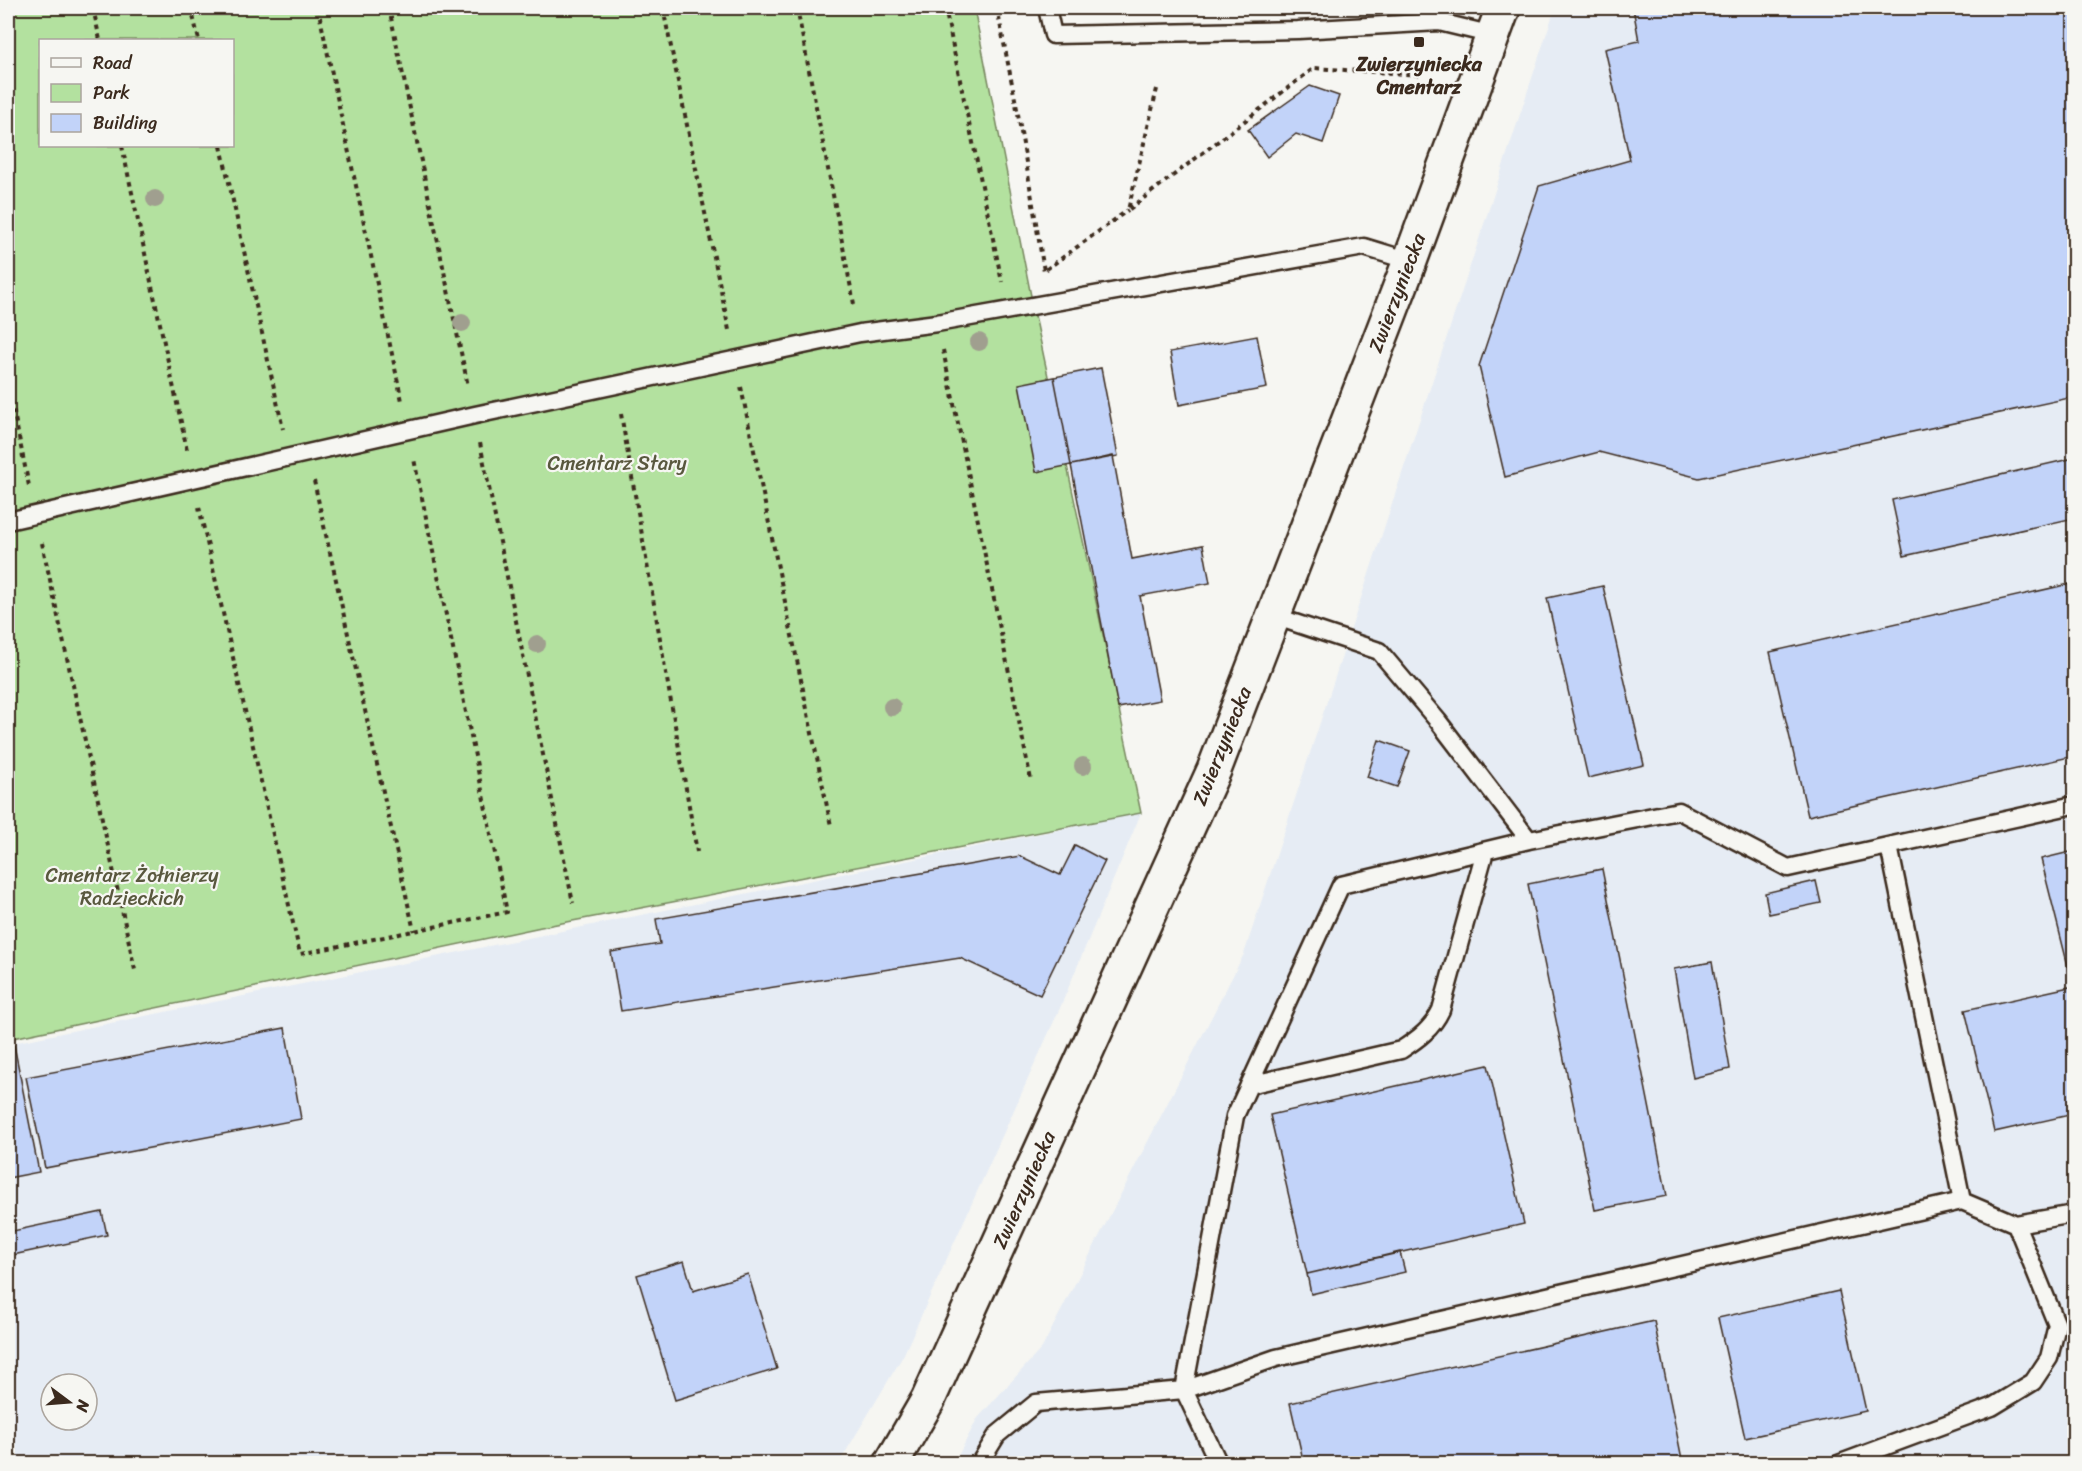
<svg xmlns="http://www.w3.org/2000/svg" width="2082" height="1471" font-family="Sriracha,sans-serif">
<rect width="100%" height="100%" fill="#f6f6f2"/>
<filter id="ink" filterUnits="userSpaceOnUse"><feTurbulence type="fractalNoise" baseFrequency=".0167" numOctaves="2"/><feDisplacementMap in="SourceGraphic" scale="12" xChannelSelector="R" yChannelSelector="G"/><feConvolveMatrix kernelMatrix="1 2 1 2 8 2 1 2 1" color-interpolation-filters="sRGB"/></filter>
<g filter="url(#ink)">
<path fill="#e6ecf4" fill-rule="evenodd" d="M1555 8H2074V1454L2055 1464H954L977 1419 1042 1348 1244 954Z
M1141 813 1060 1008 903 1356 839 1463H11L8 1439V1044ZM51 1384H87V1420H51Z"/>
<path fill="#b3e19f" stroke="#77865e" stroke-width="1.5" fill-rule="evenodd" d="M8 8H974L1033 306 1141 813 541 927 8 1039ZM40 40H232V146H40Z"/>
<path fill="#c2d3f9" stroke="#3b2a1e" stroke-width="1.5" d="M1633 8H2074V397L1699 478 1599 452 1505 477 1479 366 1539 186 1630 160 1605 49 1639 41Z
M1310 86 1339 96 1323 143 1296 134 1267 157 1248 130Z
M1257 336 1267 388 1179 405 1170 352Z
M1101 368 1118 456 1071 465 1054 377Z
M1054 377 1071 465 1036 472 1019 384Z
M1113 456 1132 559 1203 545 1210 583 1140 596 1160 700 1118 708 1071 465Z
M2074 458V518L1904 556 1892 500Z
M2074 583V756L1808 816 1770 652Z
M1603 586 1644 765 1588 778 1547 598Z
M1379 740 1410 751 1397 787 1367 777Z
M1075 845 1105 861 1040 995 960 958 621 1011 611 952 660 944 656 919 1020 856 1060 875Z
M2074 851V977L2071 978 2041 859Z
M1602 869 1667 1196 1595 1210 1528 884Z
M1816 881 1821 903 1769 914 1765 893Z
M1712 962 1730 1069 1693 1078 1674 969Z
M2074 986V1114L1994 1132 1965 1010Z
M285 1028 301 1119 45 1168 26 1077Z
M14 1045 39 1172 8 1178V1046Z
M1488 1065 1524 1224 1307 1274 1270 1115Z
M102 1212 107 1235 8 1256V1232Z
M1400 1252 1405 1272 1311 1294 1307 1274Z
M684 1261 693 1291 748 1274 777 1369 675 1400 637 1275Z
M1839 1291 1866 1411 1745 1438 1718 1318Z
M1654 1321 1683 1464H1304L1290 1403Z"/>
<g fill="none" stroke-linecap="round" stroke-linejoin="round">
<g stroke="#3b2a1e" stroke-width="21">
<path id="service" d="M1047 8 1053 35 1298 30 1439 22 1493 35
M8 521 475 415 860 333 937 323 1364 247 1410 261
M1274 616 1379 651 1438 721 1529 840 1679 811 1788 868 2074 805
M1889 846 1962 1201
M1249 1085 1401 1050C1418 1039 1432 1029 1441 1010L1485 851
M979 1464 997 1435 1036 1403 1184 1390 1235 1116 1341 885 1529 840
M1219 1464 1184 1390 1276 1358 1962 1201 2016 1224 2074 1214
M1838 1464 1992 1407 2033 1382 2049 1358 2057 1325 2016 1224"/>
</g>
<g stroke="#3b2a1e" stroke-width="38">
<path id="tertiary" d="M891 1464 928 1400 1214 770 1410 261 1503 8"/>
</g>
<path stroke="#3b2a1e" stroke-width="4" stroke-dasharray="4.5 4.5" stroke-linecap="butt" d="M93 8 100 40
M191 8 199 40
M318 8 402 401
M389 8 468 386
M663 8 729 330
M797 8 854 304
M945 8 1002 282
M997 8 1018 114 1044 271 1128 210
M1157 89 1128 210 1314 68 1422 75
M122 146 187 450
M221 146 283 429
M943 350 1031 780
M8 384 29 486
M741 387 831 826
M621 414 697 852
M480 443 573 903
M314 481 414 931
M199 507 300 954 507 912 414 459
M42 543 135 970"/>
<use href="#service" stroke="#f6f6f2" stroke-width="16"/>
<use href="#tertiary" stroke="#f6f6f2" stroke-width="33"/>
</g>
<g fill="#a09f8f">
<circle cx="155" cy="199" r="9"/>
<circle cx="462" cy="323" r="9"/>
<circle cx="979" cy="342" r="9"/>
<circle cx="537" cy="644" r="9"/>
<circle cx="892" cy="707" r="9"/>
<circle cx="1083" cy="766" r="9"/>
</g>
</g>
<rect fill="#3b2a1e" stroke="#f6f6f2" stroke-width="2" x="1413" y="36" width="12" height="12" rx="3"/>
<g text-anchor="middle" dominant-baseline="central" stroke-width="4.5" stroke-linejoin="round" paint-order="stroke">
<g font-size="20" font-weight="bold" fill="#3b2a1e" stroke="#f6f6f2">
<text x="1419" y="64">Zwierzyniecka<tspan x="1419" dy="23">Cmentarz</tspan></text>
</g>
<g font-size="20" fill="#3b2a1e" stroke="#f6f6f2">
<text transform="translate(1397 293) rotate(-69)">Zwierzyniecka</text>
<text transform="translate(1222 746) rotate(-68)">Zwierzyniecka</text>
<text transform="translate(1024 1190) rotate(-66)">Zwierzyniecka</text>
</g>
<g font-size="20" fill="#59583e" stroke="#f6f6f2">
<text x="617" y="463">Cmentarz Stary</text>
<text x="132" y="875">Cmentarz Żołnierzy<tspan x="132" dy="23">Radzieckich</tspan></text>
</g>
</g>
<rect width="2082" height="1471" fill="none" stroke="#f6f6f2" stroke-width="30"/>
<rect x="15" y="15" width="2052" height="1441" fill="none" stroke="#3b2a1e" stroke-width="2" filter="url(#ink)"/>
<rect x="39" y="39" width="195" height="108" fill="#f6f6f2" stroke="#aba49d" stroke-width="1.5"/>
<rect x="51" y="58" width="30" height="9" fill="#f6f6f2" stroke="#aba49d" stroke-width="1.5"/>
<text x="93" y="69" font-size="18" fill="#3b2a1e">Road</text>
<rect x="51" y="84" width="30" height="18" fill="#b3e19f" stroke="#aba49d" stroke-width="1.5"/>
<text x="93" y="99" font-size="18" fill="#3b2a1e">Park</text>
<rect x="51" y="114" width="30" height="18" fill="#c2d3f9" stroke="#aba49d" stroke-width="1.5"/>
<text x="93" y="129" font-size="18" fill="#3b2a1e">Building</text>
<g transform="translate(69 1402) rotate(106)"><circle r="28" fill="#f6f6f2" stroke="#aba49d" stroke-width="1.5"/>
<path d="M0-4.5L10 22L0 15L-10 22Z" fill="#3b2a1e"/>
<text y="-9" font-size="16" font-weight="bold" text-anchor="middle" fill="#3b2a1e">N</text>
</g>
</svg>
